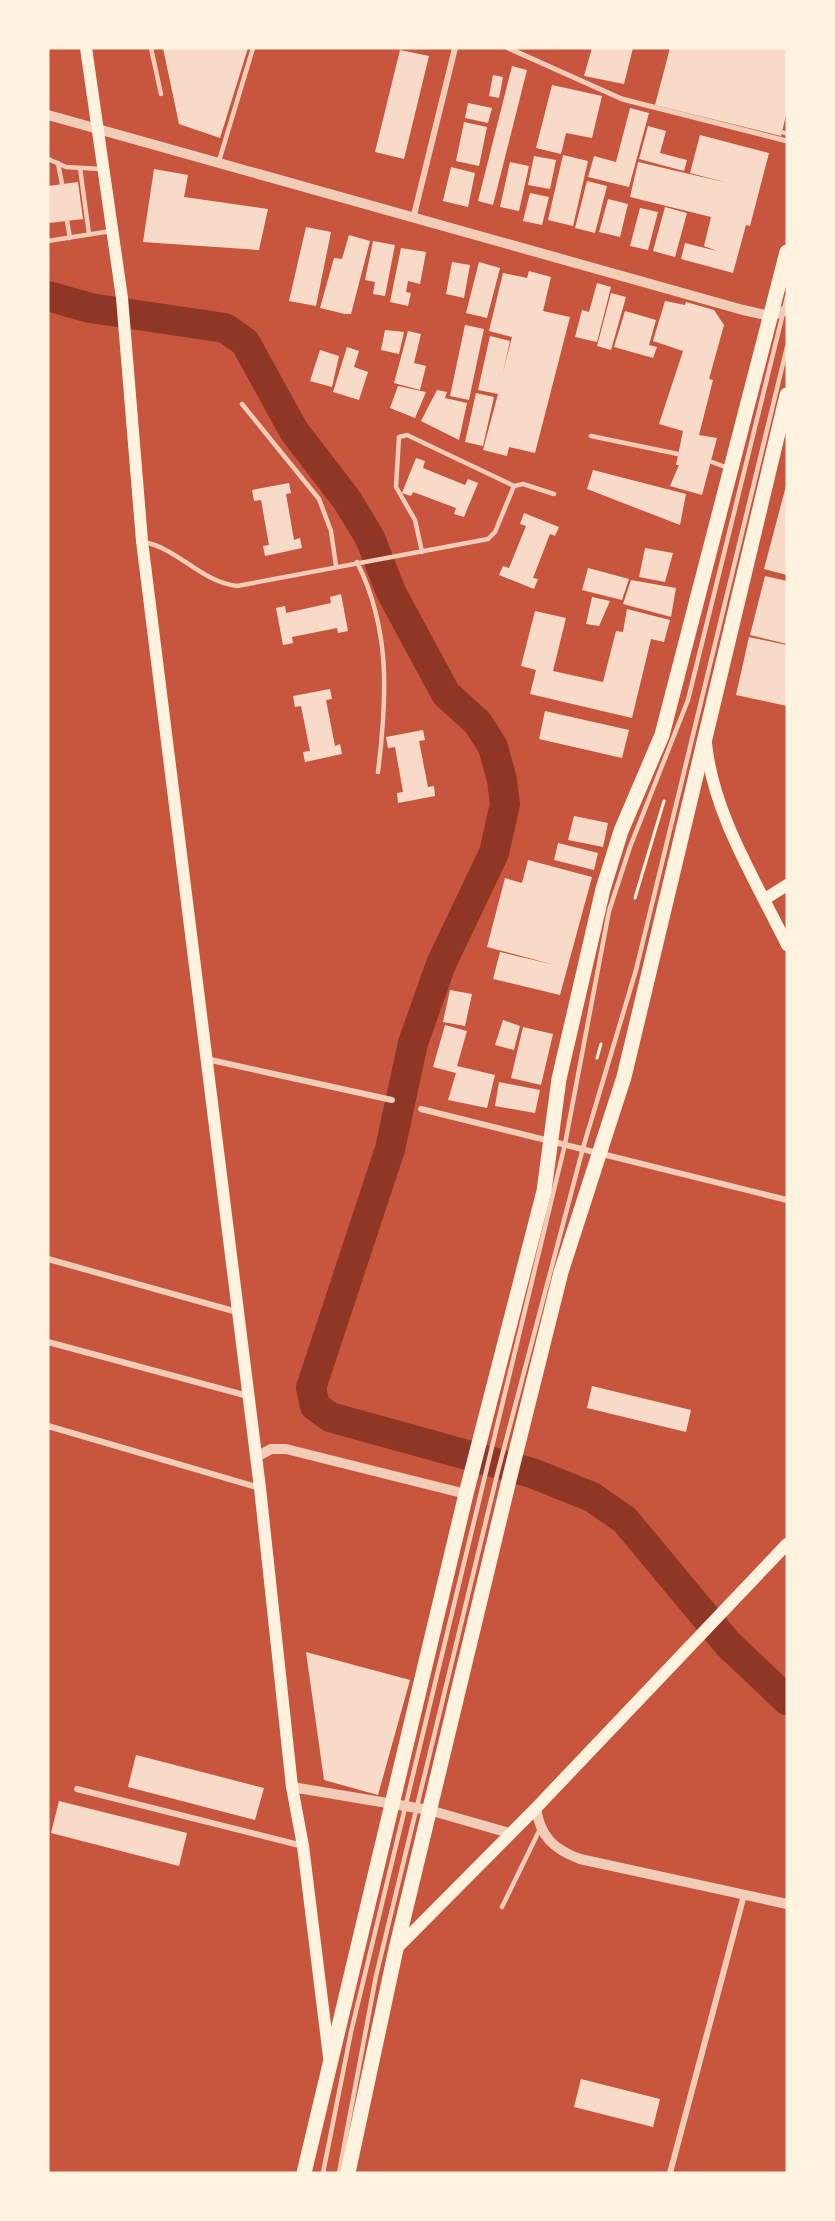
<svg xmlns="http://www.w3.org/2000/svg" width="835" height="2221" font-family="'Roboto Condensed',sans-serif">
<rect width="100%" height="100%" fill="#c8553d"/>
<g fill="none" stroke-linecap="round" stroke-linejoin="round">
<path stroke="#8f3625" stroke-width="30" d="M48 296 90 308 225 328 245 342 294 431 347 500 370 538 391 592 446 694 478 723 493 747 502 780 505 804 494 853 441 964 413 1043 390 1149 311 1388 315 1406 330 1417 532 1473 592 1497 625 1520 728 1644 787 1700"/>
</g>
<path fill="#f7dbc8" d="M163 48H248L220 138 179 124Z
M592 48H633L624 84 584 76Z
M670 48H787V111L781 136 655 105Z
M400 50 429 56 404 159 375 152Z
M512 66 527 70 493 205 478 201Z
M493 75 503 77 499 98 489 96Z
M552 85 602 96 592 138 566 133 561 154 536 148Z
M468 103 492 108 488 123 465 118Z
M630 108 649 113 629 187 588 177 594 156 616 162Z
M464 122 487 127 479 166 456 161Z
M648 126 666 131 660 153 687 160 684 171 639 159Z
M700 135 769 153 750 226 746 225 733 273 681 259 685 243 717 251 704 246 711 217 630 197 638 162 728 183 690 173Z
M563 155 588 161 573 226 548 220Z
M534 156 556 160 550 189 528 185Z
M510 162 529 166 519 211 500 207Z
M451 167 475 173 468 207 443 201Z
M154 169 188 175 184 197 268 209 259 250 143 242Z
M587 181 607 186 595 233 575 228Z
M78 182 83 219 49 223 48 186Z
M530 193 549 197 542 225 523 221Z
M608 199 628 204 620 237 599 232Z
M665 207 687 213 675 257 653 251Z
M640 208 658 212 648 250 630 246Z
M306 227 331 232 316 306 289 301Z
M349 235 370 241 351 314H345L320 308 334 258 342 259Z
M373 241 395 245 385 296 373 294 375 282 365 280Z
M401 248 426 252 420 284 408 281 406 292 411 293 408 306 390 302Z
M452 262 470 265 464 298 446 294Z
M479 262 500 268 487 318 466 313Z
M529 271 551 277 543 311 570 317 535 453 509 447 507 456 483 450 498 394 478 390 490 336 510 341 503 372 512 337 489 331 503 273 527 278Z
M597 283 611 287 597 342 575 337 582 310 589 312Z
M611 293 626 297 611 350 597 346Z
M665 301 685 305 686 302 714 310 724 325 709 379 713 380 699 435 717 438 702 495 670 486 679 465H676L683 431 659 424 683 351 653 341Z
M625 311 656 320 649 345 657 347 653 358 614 347Z
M465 325 484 329 469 400 450 396Z
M385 330 404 332 399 354 381 350Z
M408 331 421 334 414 363 426 366 420 390 394 383Z
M347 347 359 351 354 367 368 372 359 400 333 392Z
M320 350 339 356 332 387 310 381Z
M398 386 426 392 415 418 390 408Z
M437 390 447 392 445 398 467 403 459 440 421 421Z
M476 393 494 397 483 446 465 442Z
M416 458 425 461 423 468 465 485 468 479 478 483 464 517 454 514 456 508 413 492 411 496 402 493Z
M593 470 686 494 680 525 587 489Z
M787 482V575L764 569Z
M289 483 291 493 286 494 294 540 300 538 302 548 265 556 263 546 269 545 261 500 254 501 252 490Z
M524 513 559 527 555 536 550 534 533 578 538 579 534 589 499 575 503 566 509 568 526 526 520 524Z
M645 548 673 553 665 582 639 577Z
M588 568 629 579 622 600 582 590Z
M765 576 787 581V644L750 635Z
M631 580 676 588 671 617 623 604Z
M341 594 348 631 338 633 337 628 292 637 293 643 283 645 276 608 285 606 286 613 331 603 330 597Z
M592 597 610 601 599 626 586 624Z
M627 609 670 620 664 642 651 639 632 718 530 694 536 670 521 666 535 611 566 618 553 671 603 682 616 631 623 632Z
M749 637 787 645V706L736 695Z
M330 689 332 699 326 700 335 746 340 744 342 754 305 762 303 752 310 751 301 706 295 707 293 696Z
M545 711 629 730 622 758 539 739Z
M423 730 425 740 419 741 428 787 434 786 435 796 398 803 397 793 403 792 395 747 388 748 386 737Z
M574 816 608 823 603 847 568 840Z
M558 843 598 853 594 870 554 860Z
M528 860 592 877 560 995 493 979 500 952 555 965 487 947 505 878 522 883Z
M450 990 472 994 465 1026 443 1022Z
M503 1020 520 1026 514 1050 495 1045Z
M445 1025 467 1031 457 1066 495 1075 487 1108 448 1100 456 1073 433 1067Z
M523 1027 553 1034 541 1085 511 1078Z
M499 1082 540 1090 535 1113 495 1106Z
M592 1386 691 1410 686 1432 587 1408Z
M306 1652 410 1680 378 1795 324 1780Z
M136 1755 264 1788 255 1820 128 1787Z
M59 1801 187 1833 179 1866 51 1833Z
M581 2079 660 2099 653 2127 574 2107Z"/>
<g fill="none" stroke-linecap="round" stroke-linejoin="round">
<path stroke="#fff3e0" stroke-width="3" d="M635 898 664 801
M597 1058 601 1044"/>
<path stroke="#f1ccb7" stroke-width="4.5" d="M151 48 161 94
M782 132 787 134
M48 159 66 167 101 169
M219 161 253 48
M58 163 62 184
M80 168 89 234
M67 221 70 238
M48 241 111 231
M242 404 319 499 331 531 336 566
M591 436 678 454
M712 462 728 468
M144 542C179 549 201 582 237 586L488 539 495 532 514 486 523 484 554 494
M422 552 415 520 396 487 399 437 407 435 514 486
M357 562C391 630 387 698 378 772
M502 1907 540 1829
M323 2173 351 2032 565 1144 609 911 630 847 688 700 787 297
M339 2173 376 1976 498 1471 583 1148 636 970 787 347"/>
<path stroke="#f1ccb7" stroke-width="5" d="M508 48 622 99 787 141"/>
<path stroke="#f1ccb7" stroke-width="6" d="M413 219 455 48
M206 1059 392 1100
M421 1109 787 1200
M48 1259 237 1312
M48 1342 248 1396
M48 1426 260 1488
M77 1789 303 1846
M670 2173 744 1895"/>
<path stroke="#f1ccb7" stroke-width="10" d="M48 115 743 310 770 316 787 310
M256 1457 271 1449H286L466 1494
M292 1787 429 1810 509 1833
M536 1808C540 1836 553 1849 580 1859L787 1904"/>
<path stroke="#fff3e0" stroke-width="12" d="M86 48 122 298 142 541 260 1488 292 1787 303 1846 329 2057
M706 743C713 814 756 881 787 945
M765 899 787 885
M397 1948 536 1808 787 1544"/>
<path stroke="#fff3e0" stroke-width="15" d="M304 2173 466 1494 544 1191 559 1079 603 889 621 831 662 735 787 252
M348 2173 396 1949 510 1476 561 1272 624 1077 787 395"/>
</g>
<rect width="835" height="2221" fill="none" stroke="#fff3e0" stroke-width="99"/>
</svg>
